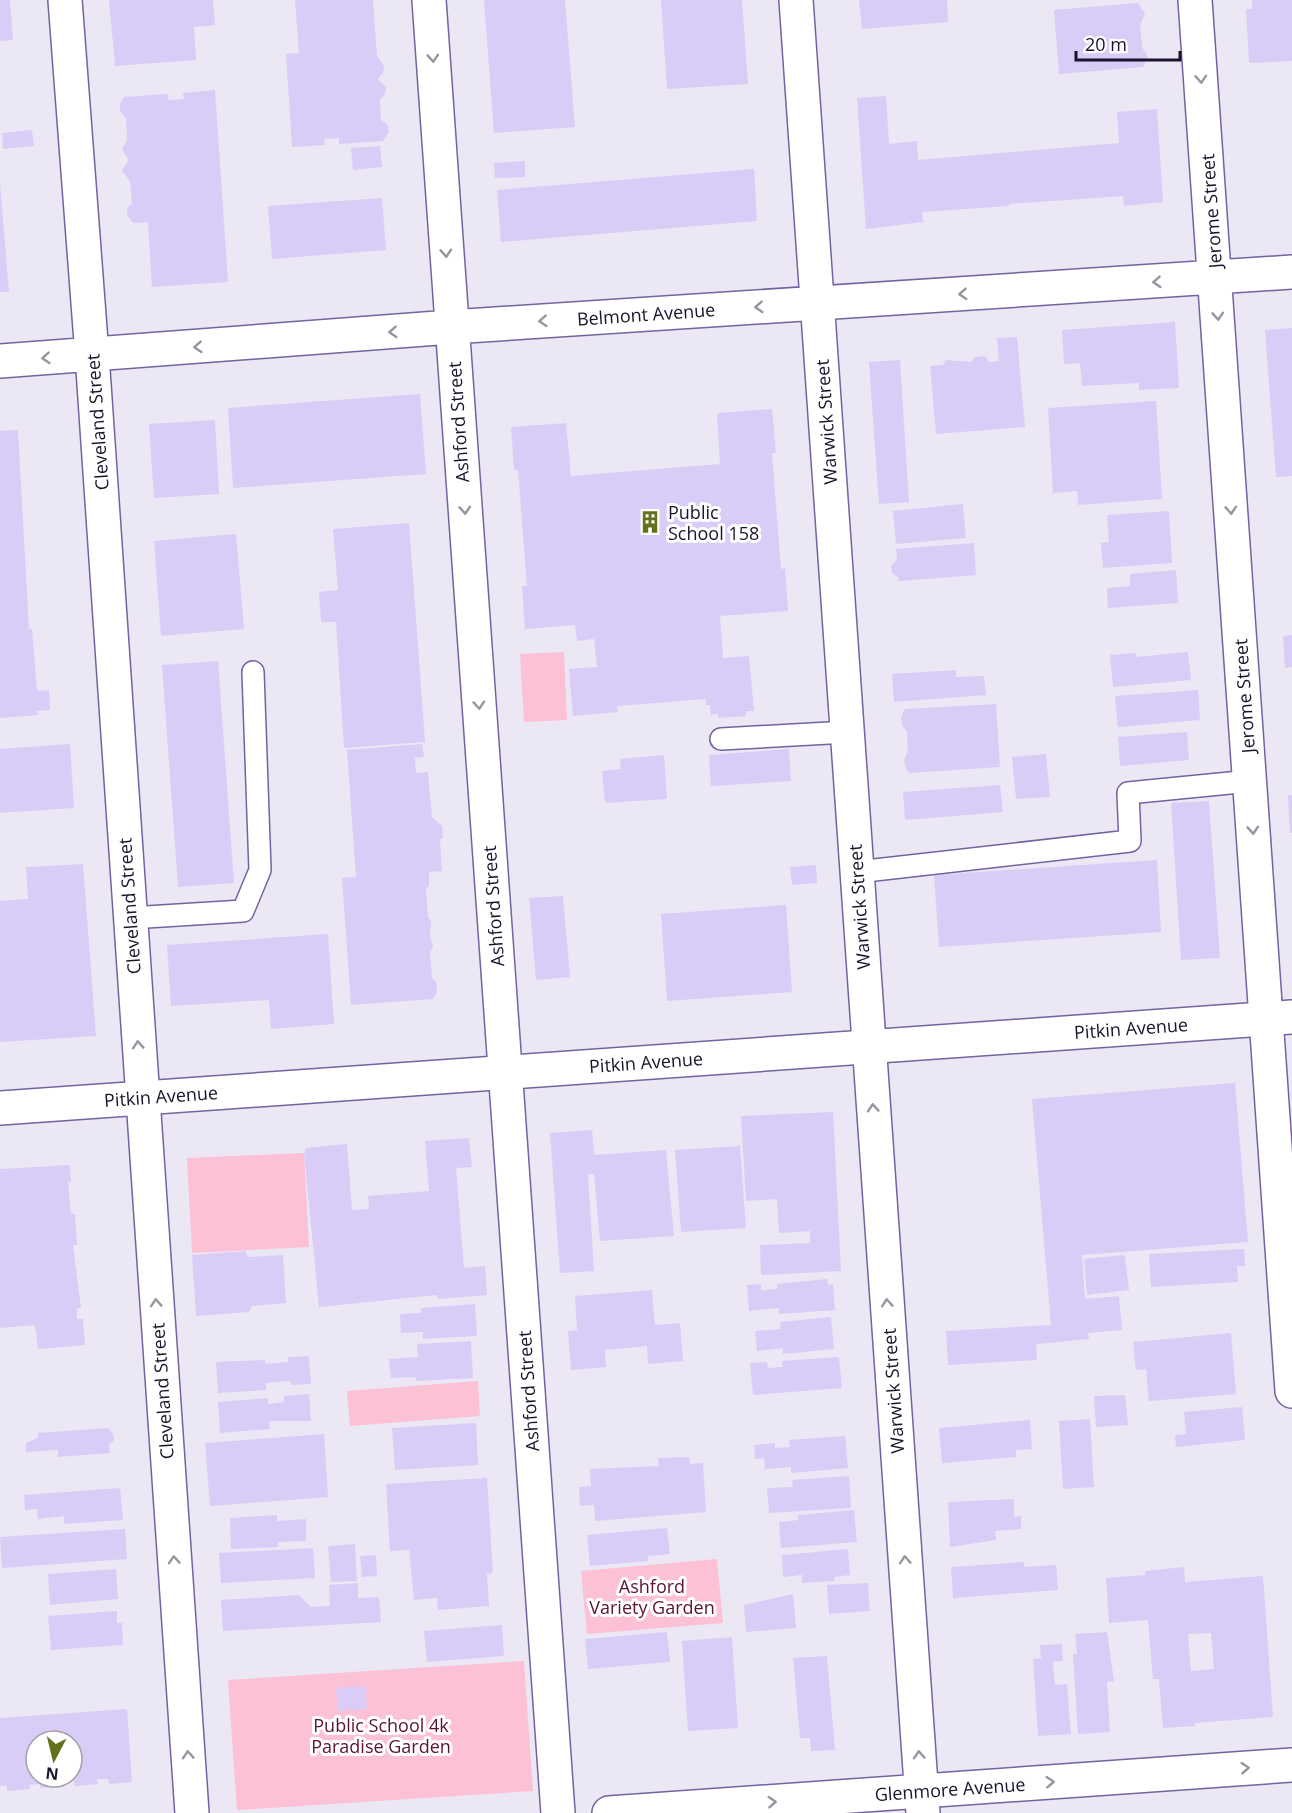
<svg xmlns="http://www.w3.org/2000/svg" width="1292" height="1813" font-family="'Open Sans',sans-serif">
<rect width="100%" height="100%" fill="#ebe7f5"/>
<path fill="#fcc1d4" d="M564 652 567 720 524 722 520 654Z
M304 1153 309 1247 192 1253 187 1158Z
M478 1381 480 1416 350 1426 347 1391Z
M717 1559 723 1623 587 1634 581 1571Z
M524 1661 533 1791 237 1810 228 1680Z"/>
<path fill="#d9cdf7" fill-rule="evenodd" d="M0 0H10L13 40 0 41Z
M109 0H213L215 25 194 27 196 60 115 66Z
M295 0H373L377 56 384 66 383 73 378 79 386 87 385 94 380 100 381 120 387 124 389 132 383 141 339 144V138L324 139 325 145 292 147 286 54 299 53Z
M484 0H565L575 127 494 133Z
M661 0H742L748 84 667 89Z
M859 0H947L948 22 862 29Z
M1252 0H1292V61L1249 63 1246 9H1252Z
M1138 3 1145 14 1140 25 1142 47 1148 57 1143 67 1059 74 1054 10Z
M215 90 228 282 152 287 148 222 133 223 127 215 128 207 132 203 130 182 122 170 129 160 122 150 127 140 126 118 120 111V104L124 97 168 94V100L184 99 183 93Z
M886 96 889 144 917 141 918 160 1119 143 1117 112 1157 109 1163 202 1124 206 1123 196 1009 204V206L922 212 923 222 866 229 857 98Z
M32 130 34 146 3 149 2 133Z
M380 146 382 167 353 170 351 148Z
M525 161V177L495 178 494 163Z
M754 169 757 221 501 242 497 190Z
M0 183 9 292H0Z
M382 198 386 250 272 259 268 206Z
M1175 322 1179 388 1139 390V383L1082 386 1080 363 1064 364 1062 330Z
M1292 328V476L1276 477 1265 330Z
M1017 337 1025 427 936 434 930 366 943 365 946 360 971 362 975 357 985 356 989 362 999 361 997 338Z
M900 360 909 502 879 504 869 362Z
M420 394 426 474 233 488 228 408Z
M1156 401 1162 499 1078 505 1077 491 1053 493 1048 408Z
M772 409 776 453H772L781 569 785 568 788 611 720 616 723 658 749 656 754 711H746V716L718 718V714L711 715 710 705H706V699L617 706 618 712 573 716 569 669 597 667 594 639 577 641 575 625 525 629 522 586H527L518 470H514L511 427 566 423 571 476 720 464 717 413Z
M215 420 219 494 154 498 149 424Z
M18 430 29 629H32L37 691 49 690 50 710 37 711 38 715 0 718V431Z
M963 504 966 538 896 544 893 511Z
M1169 511 1172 563 1103 568 1101 543 1109 542 1107 515Z
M409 523 425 742 344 748 336 622H321L319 592 338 590 333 529Z
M236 534 244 629 161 636 154 541Z
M974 543 976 575 899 581 898 577 892 573 891 566 897 560 896 549Z
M1176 570 1178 603 1108 608 1107 588 1130 586V574Z
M1292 635V667L1285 668 1283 636Z
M1188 652 1191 680 1113 687 1110 655 1136 653V657Z
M218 661 234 883 178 887 162 665Z
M956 670V677L984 676 986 695 894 702 892 674Z
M1198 690 1200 720 1118 727 1115 696Z
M996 704 1000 767 909 773 906 769 904 760 908 751 907 732 902 725 901 718 905 709Z
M1187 732 1189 760 1120 766 1118 737Z
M70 744 74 808 0 813V749Z
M422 744 424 757 415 758 416 773 428 772 432 817 442 826 443 838 440 839 442 871 429 872V885L426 890 428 917 431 921 430 936 433 947 430 952 432 978 436 982 437 992 433 999 351 1005 342 878 356 877 347 750Z
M789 749 791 781 711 786 709 755Z
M1046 754 1050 797 1016 799 1012 757Z
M664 755 667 799 605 803 602 771 621 769 620 759Z
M1000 785 1003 812 905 820 903 792Z
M1288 795H1292V833H1290Z
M1209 801 1220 958 1181 960 1171 803Z
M1157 860 1161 932 939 947 934 875Z
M83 864 96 1036 0 1042V901L28 899 26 867Z
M816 865 817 883 792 885 790 867Z
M563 896 570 977 536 980 529 898Z
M786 905 792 992 667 1001 661 914Z
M328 934 334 1024 271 1029 269 1000 171 1006 167 945Z
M1235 1083 1248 1242 1082 1255 1085 1299 1119 1296 1122 1330 1088 1333 1089 1339 1036 1344 1037 1360 948 1365 946 1331 1051 1325 1032 1099Z
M833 1112 841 1271 761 1275 760 1245 810 1243V1231L779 1233 777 1199 746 1201 741 1116Z
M592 1130 594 1155 666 1150 674 1236 600 1241 594 1174H588L594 1271 560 1273 550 1133Z
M469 1138 472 1167 456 1168 464 1268 485 1266 487 1295 437 1299V1295L319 1307 304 1153 306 1148 347 1144 352 1210 369 1209 368 1196 429 1191 425 1141Z
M740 1146 746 1228 681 1232 675 1150Z
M70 1165 71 1182H68L71 1214H75L77 1245H73L81 1308H77V1319H83L85 1345 38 1349 35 1325 0 1328V1169Z
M1244 1249 1245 1266H1237L1238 1282 1151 1287 1149 1254Z
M246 1251 248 1257 283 1255 286 1303 252 1306 249 1312 196 1316 192 1255Z
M1125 1255 1129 1290 1087 1295 1084 1259Z
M827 1279 828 1285 833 1284 835 1310 779 1314V1308L749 1311 747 1285 761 1284V1290L777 1289V1284Z
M652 1290 655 1325 680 1323 683 1361 648 1364 647 1346 605 1350 606 1367 571 1370 568 1331 577 1330 575 1296Z
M475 1304 477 1336 423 1339V1332L401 1333 400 1314 421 1313V1308Z
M831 1317 834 1349 783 1354V1348L757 1351 755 1331 781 1329 780 1322Z
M1231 1333 1236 1394 1149 1401 1146 1369 1136 1370 1133 1342Z
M471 1341 473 1378 416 1381V1377L391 1378 389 1359 418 1357 417 1344Z
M309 1356 311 1384 291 1385V1381L266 1383V1390L218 1393 216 1362 265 1360V1364L288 1362V1357Z
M839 1357 842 1388 753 1395 750 1363 767 1362 768 1368 783 1367 782 1361Z
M309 1394 311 1421H269L270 1429 220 1433 218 1402 268 1398V1404L284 1402V1396Z
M1125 1395 1128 1425 1096 1427 1094 1396Z
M1242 1407 1245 1440 1176 1447 1175 1435 1186 1434 1184 1412Z
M1090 1419 1094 1487 1063 1489 1059 1421Z
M1030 1420 1032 1449 1016 1450V1457L942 1463 939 1428Z
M476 1423 478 1465 395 1470 392 1428Z
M108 1428 113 1434 114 1440 109 1445 110 1453 58 1457V1450L26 1452V1443L38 1438V1433Z
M324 1434 328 1497 210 1506 205 1443Z
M845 1436 848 1468 791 1473V1467L765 1469 764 1458 755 1459 754 1445 775 1443V1448L790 1447 789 1440Z
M689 1457 690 1464 703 1463 706 1512 595 1521 594 1505 580 1506 579 1487 591 1486 590 1469 659 1466 658 1458Z
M849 1476 851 1508 769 1513 767 1488 793 1487 792 1480Z
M487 1478 493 1573 487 1574 489 1606 438 1610 437 1598 414 1600 409 1550 390 1551 386 1484Z
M120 1488 123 1520 64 1524V1516L38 1519 37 1509 25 1510 24 1495Z
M1014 1499V1517L1021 1516V1529L995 1531 996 1540 950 1547 948 1502Z
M854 1510 857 1542 781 1548 779 1522 798 1520V1515Z
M277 1515V1521L306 1519V1541L278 1542V1547L231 1549 230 1518Z
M667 1528 670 1554 648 1556V1561L590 1566 587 1535Z
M125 1529 127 1559 2 1568 0 1537Z
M355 1544 357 1581 331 1582 328 1546Z
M313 1548 315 1578 221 1583 219 1553Z
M848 1549 850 1575 834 1577 835 1581 802 1583V1575L783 1577 782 1555Z
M376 1555 377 1576 362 1577 360 1556Z
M1024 1562V1567L1056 1565 1058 1590 953 1598 951 1567Z
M1184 1567 1185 1582 1263 1576 1273 1717 1195 1723V1726L1163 1728 1159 1679H1153L1148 1620 1109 1623 1106 1578 1145 1575V1571ZM1211 1633 1214 1669 1191 1671 1188 1634Z
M116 1569 118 1599 50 1605 48 1574Z
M358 1583V1598L379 1597 381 1622 223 1631 221 1600 299 1595 311 1607 330 1606 329 1585Z
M868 1583 870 1611 829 1614 827 1585Z
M793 1594 796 1628 746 1632 744 1605Z
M117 1611V1623H122L123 1645 51 1650 48 1616Z
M502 1625 504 1656 427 1662 424 1631Z
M667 1632 670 1662 588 1669 585 1639Z
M1107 1632 1114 1681 1107 1682 1110 1732 1078 1734 1073 1654H1077L1075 1634Z
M732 1637 738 1728 688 1731 682 1641Z
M1062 1644 1063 1661 1053 1662 1055 1685 1067 1684 1071 1734 1038 1736 1033 1659 1041 1658 1040 1645Z
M827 1656 835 1750 811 1751 810 1738H800L793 1658Z
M365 1686 367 1709 338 1711 336 1688Z
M127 1709 132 1782 109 1784 108 1779H97L98 1784 75 1786 74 1781 64 1782V1787L40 1788V1784L29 1785 30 1789 7 1791V1786H0V1718ZM36 1741H72V1777H36Z"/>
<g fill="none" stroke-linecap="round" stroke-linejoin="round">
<g stroke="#7562a0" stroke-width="24">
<path id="lane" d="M721 739 847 732
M857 872 1130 841 1128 793 1250 781
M130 918 243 911 260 870 253 672"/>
</g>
<g stroke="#7562a0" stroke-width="36">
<path id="street" d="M65 0 92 355 192 1813
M429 0 558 1813
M796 0 923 1813
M1195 0 1292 1391
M0 361 451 327 1292 272
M609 1813 1292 1765"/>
</g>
<g stroke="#7562a0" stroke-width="36">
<path id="secondary" d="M0 1108 1292 1017"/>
</g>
<use href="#lane" stroke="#fff" stroke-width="21"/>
<use href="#street" stroke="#fff" stroke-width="33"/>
<use href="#secondary" stroke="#fff" stroke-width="33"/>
</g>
<defs><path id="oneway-chevron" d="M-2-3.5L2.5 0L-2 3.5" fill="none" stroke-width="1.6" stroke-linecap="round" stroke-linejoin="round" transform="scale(1.5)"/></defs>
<g stroke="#9895a0">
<use href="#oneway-chevron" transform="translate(433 58) rotate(86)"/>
<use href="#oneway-chevron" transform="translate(1201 79) rotate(86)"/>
<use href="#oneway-chevron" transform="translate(446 253) rotate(86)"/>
<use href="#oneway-chevron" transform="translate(1157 282) rotate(176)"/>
<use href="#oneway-chevron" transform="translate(963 294) rotate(176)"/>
<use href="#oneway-chevron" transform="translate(759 307) rotate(176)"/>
<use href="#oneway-chevron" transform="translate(1218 316) rotate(86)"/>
<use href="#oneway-chevron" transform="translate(543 321) rotate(176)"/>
<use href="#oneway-chevron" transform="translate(393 332) rotate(176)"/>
<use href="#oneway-chevron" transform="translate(198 347) rotate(176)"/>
<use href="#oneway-chevron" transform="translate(46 358) rotate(176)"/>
<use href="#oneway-chevron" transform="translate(465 510) rotate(86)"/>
<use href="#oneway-chevron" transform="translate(1231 510) rotate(86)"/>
<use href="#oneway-chevron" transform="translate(479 705) rotate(86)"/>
<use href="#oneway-chevron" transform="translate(1253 830) rotate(86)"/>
<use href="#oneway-chevron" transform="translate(138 1045) rotate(-94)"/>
<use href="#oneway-chevron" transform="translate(873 1108) rotate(-94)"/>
<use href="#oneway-chevron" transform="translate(156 1303) rotate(-94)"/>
<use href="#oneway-chevron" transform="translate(887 1303) rotate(-94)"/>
<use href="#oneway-chevron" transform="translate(174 1560) rotate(-94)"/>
<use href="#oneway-chevron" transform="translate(905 1560) rotate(-94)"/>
<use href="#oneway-chevron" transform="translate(188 1755) rotate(-94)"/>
<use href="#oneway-chevron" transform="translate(919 1755) rotate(-94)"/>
<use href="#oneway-chevron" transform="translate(1245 1768) rotate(-4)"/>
<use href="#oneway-chevron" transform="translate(1050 1782) rotate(-4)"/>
<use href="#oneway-chevron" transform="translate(772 1802) rotate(-4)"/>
</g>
<defs>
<g id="building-bare" transform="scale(1.8)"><path d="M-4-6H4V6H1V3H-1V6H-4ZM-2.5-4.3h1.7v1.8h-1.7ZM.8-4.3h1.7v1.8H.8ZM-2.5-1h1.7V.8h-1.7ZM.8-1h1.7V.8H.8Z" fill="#64701b" stroke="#fff" stroke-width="2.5" paint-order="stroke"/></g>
</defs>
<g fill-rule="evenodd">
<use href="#building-bare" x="650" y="522"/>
</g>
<g text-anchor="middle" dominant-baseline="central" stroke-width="6" stroke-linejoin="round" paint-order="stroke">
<g font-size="18" fill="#1b132c" stroke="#fff">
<text transform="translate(1211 211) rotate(-94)">Jerome Street</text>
<text transform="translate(646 314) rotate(-4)">Belmont Avenue</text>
<text transform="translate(97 422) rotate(-94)">Cleveland Street</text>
<text transform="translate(458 422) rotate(-94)">Ashford Street</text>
<text transform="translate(826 422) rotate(-94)">Warwick Street</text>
<text transform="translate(1244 696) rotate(-94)">Jerome Street</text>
<text transform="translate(129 906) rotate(-94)">Cleveland Street</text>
<text transform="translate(493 906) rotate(-94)">Ashford Street</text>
<text transform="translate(859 907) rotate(-94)">Warwick Street</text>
<text transform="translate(1131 1028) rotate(-4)">Pitkin Avenue</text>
<text transform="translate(646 1062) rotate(-4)">Pitkin Avenue</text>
<text transform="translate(161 1096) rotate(-4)">Pitkin Avenue</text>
<text transform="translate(162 1391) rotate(-94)">Cleveland Street</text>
<text transform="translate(528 1391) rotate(-94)">Ashford Street</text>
<text transform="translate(893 1391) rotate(-94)">Warwick Street</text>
<text transform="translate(950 1789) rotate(-4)">Glenmore Avenue</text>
</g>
<g font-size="18" fill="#1b132c" stroke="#fff" text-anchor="start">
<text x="668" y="512">Public<tspan x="668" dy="21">School 158</tspan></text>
</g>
<g font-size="18" fill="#5b1233" stroke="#fff">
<text x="652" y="1586">Ashford<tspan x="652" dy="21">Variety Garden</tspan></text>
<text x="381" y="1725">Public School 4k<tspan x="381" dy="21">Paradise Garden</tspan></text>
</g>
</g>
<g transform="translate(54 1759) rotate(187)"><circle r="28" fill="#ffffff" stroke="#a4a1ab" stroke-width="1.5"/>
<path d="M0-4.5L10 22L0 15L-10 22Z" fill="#64701b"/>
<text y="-9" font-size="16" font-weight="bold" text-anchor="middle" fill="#1b132c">N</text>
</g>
<path d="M1076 51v9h104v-9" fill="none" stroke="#1b132c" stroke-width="3"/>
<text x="1085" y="51" font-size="18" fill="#1b132c" stroke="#ffffff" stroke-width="4.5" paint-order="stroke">20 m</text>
</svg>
